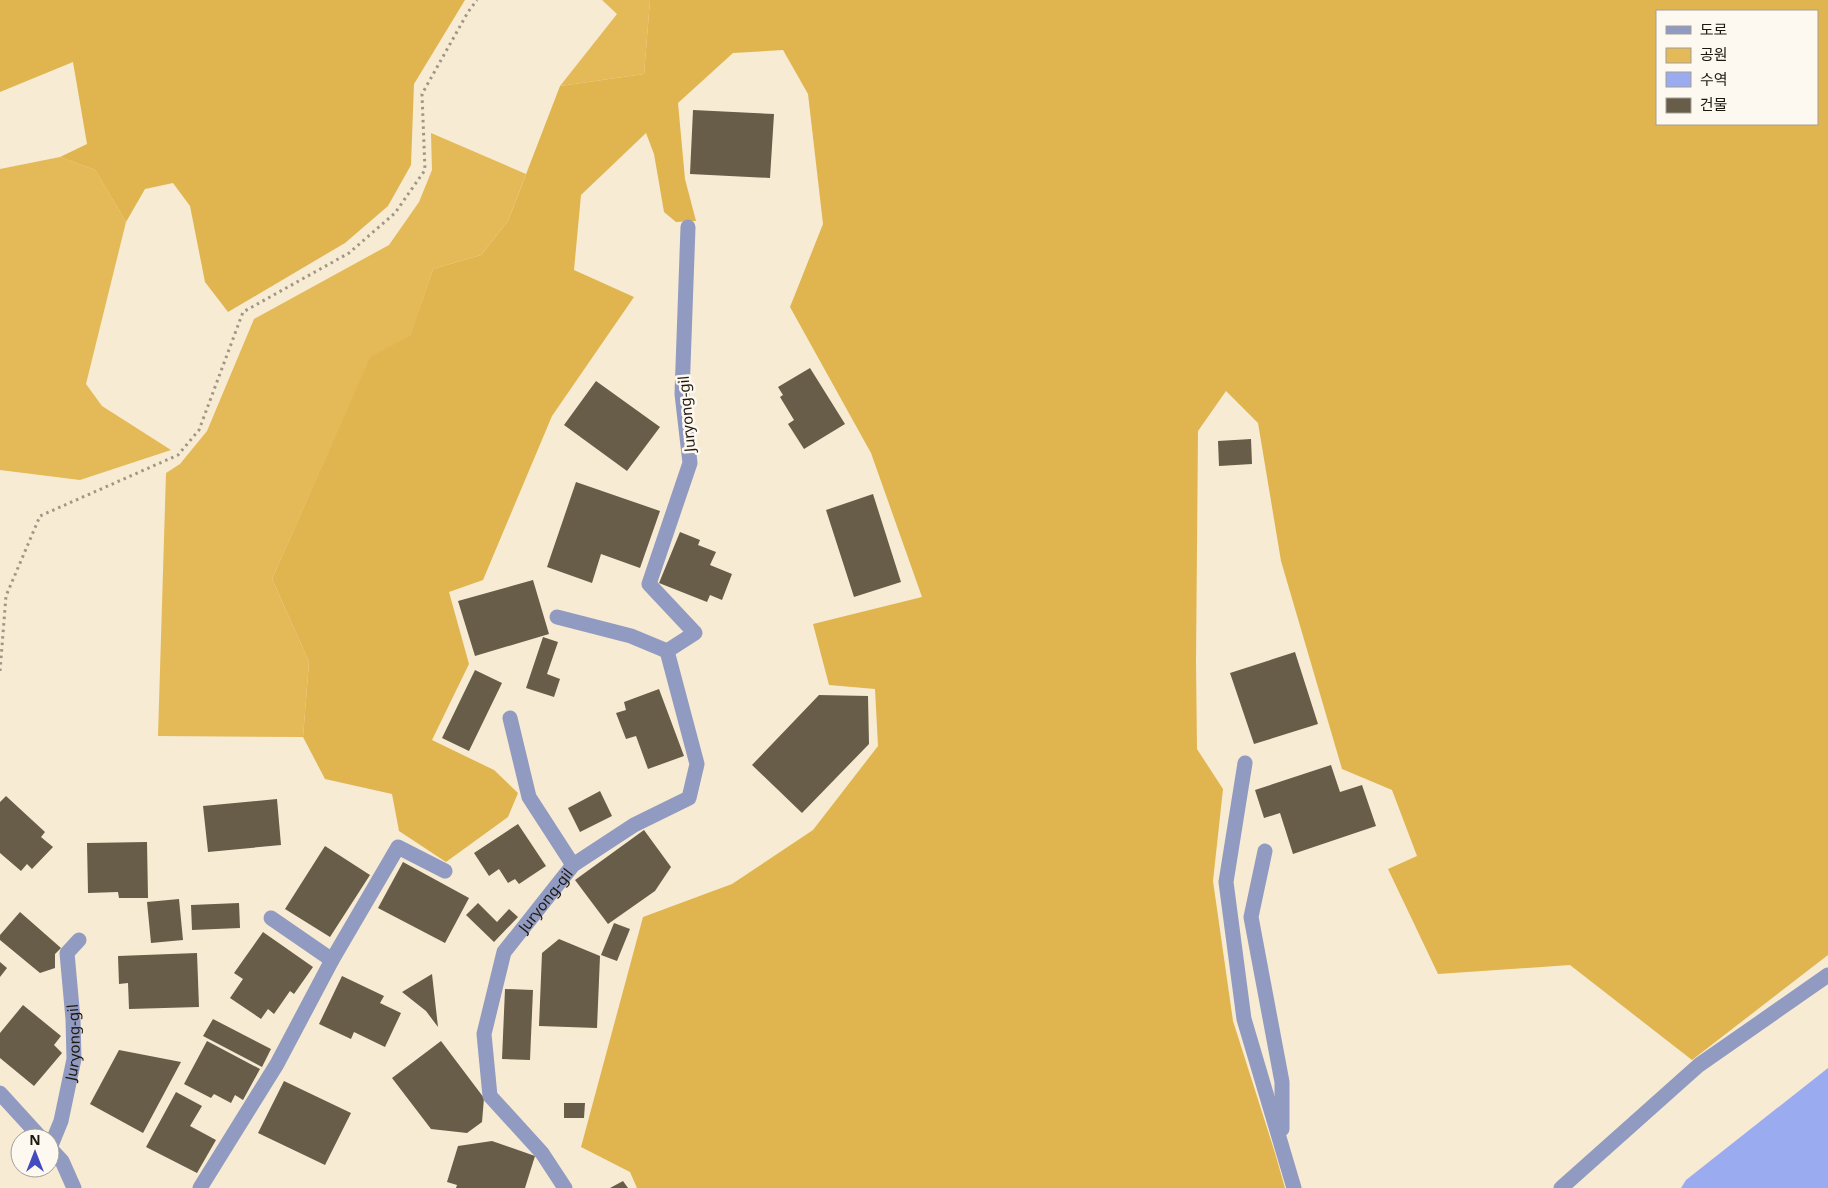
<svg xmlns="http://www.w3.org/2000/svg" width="1828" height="1188" font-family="'Noto Sans','Noto Sans KR',sans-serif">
<rect width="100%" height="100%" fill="#f7ebd3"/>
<path fill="#e4b958" d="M602 0H650L644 74 560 86 617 14Z
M431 133 526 174 508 221 481 255 433 269 410 337 370 358 272 579 309 662 303 737 158 736 166 473 180 464 207 431 254 319 389 245 419 202 432 170Z
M60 157 95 170 126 222 86 384 102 406 171 450 80 480 0 470V169Z"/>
<path fill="#e0b550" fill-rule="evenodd" d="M0 0H465L414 84 411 165 388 206 345 243 228 312 205 282 190 206 173 183 145 189 126 222 95 170 60 157 87 144 73 62 0 92Z
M650 0H1828V955L1692 1060 1570 965 1438 974 1388 869 1417 856 1392 790 1342 769 1281 561 1258 423 1226 391 1198 431 1196 662 1197 749 1223 789 1213 881 1233 1021 1275 1153 1285 1188H637L630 1172 581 1147 643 917 732 884 813 830 878 746 875 689 829 685 813 624 922 597 871 453 790 307 823 224 808 94 783 50 733 53 678 103 685 179 696 221 676 222 664 212 654 154 646 133 581 195 574 270 634 297 552 416 483 580 449 592 469 664 432 740 494 770 518 793 508 817 446 862 399 831 392 794 325 779 303 737 309 662 272 579 370 357 410 336 433 269 481 255 508 221 560 86 644 74ZM1657 11H1817V124H1657Z"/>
<path fill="#9babf0" d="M1828 1068V1188H1681L1686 1180Z"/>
<path fill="#675d48" d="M693 110 774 114 770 178 690 174Z
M810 368 845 424 804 449 788 424 794 420 780 397 783 395 778 387Z
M596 381 660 427 627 471 564 425Z
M1251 439 1252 464 1219 466 1218 441Z
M576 482 660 511 640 568 601 554 592 583 547 567Z
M873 494 901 582 854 597 826 510Z
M680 532 700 540 698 545 716 552 710 565 732 574 722 600 710 595 707 602 659 583Z
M533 580 549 634 475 656 458 601Z
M543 637 558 642 547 674 560 679 554 697 526 688Z
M1295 652 1318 724 1254 744 1230 673Z
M475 670 502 683 469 751 442 738Z
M659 689 684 756 648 769 636 736 626 739 616 713 626 710 624 702Z
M819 695 868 696 869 744 802 813 752 765Z
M1331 765 1340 792 1362 785 1376 826 1293 854 1280 813 1264 818 1255 790Z
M600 791 612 816 580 832 568 808Z
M6 796 45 832 41 837 53 847 32 869 27 864 21 871 0 853V802Z
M277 799 281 845 208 852 203 806Z
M518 824 546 866 519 884 515 879 508 883 499 869 489 876 474 853Z
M644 830 671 867 655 891 608 924 575 880Z
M147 842 148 898H119L118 892 88 893 87 843Z
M325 846 370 875 330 937 285 909Z
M403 862 469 898 445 943 378 908Z
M179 899 183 940 151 943 147 902Z
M239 903 240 928 192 930 191 905Z
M478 903 497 922 509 909 518 917 494 942 466 915Z
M20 912 61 948 55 954V968L40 973 0 940V935Z
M614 923 630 929 617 961 601 955Z
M263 932 313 967 294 994 290 991 274 1014 268 1009 261 1019 230 998 243 979 234 973Z
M559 939 600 956 597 1028 539 1026 542 953Z
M197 953 199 1007 129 1009 128 983 119 984 118 956Z
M0 962 7 968 0 977Z
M432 974 438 1027 426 1011 402 992Z
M342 976 384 996 380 1003 401 1013 385 1047 354 1032 351 1039 319 1024Z
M505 989 533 990 530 1060 502 1059Z
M23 1005 61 1036 54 1045 62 1053 34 1086 0 1058V1033Z
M213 1019 271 1049 262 1067 203 1036Z
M207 1041 260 1069 243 1100 235 1095 231 1103 214 1094 211 1098 184 1084Z
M441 1041 484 1098 482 1122 467 1133 431 1129 392 1078Z
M119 1050 181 1062 143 1133 90 1104Z
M284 1081 351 1113 325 1165 258 1133Z
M176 1092 202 1106 190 1126 216 1140 197 1173 146 1147Z
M564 1103H585L584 1118H564Z
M492 1141 535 1156 525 1188H456L457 1185 447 1182 458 1146Z
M623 1181 628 1188H610Z"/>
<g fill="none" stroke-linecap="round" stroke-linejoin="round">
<path stroke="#9f9685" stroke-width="3" stroke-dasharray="2.5 4" stroke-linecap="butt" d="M0 671 6 596 40 516 178 455 199 430 243 312 349 253 395 213 425 170 422 94 468 12 477 0"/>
<g stroke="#919ac0" stroke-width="15">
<path d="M557 617 631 636 667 651"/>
<path d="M510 718 529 797 573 865"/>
<path d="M1245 763 1226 882 1244 1019 1294 1188"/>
<path d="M1265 851 1251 917 1282 1082V1129"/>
<path d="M271 918 332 960"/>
<path d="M0 1093 41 1138"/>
<path id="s1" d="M50 1148 61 1121 74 1059 73 1019 67 953 79 940"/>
<path d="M50 1148 62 1161 74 1188"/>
<path d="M200 1188 277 1064 332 960 398 847 445 871"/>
</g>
<g stroke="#919ac0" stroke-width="15">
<path id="s2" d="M565 1188 542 1153 490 1096 484 1034 504 952 573 865 634 825 689 798 697 764 667 651 695 633 649 584 690 463 682 394 688 227"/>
<path d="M1561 1188 1699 1065 1828 975"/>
</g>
</g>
<g text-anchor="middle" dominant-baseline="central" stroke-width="5" stroke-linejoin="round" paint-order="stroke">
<g font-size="15" fill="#1c170f" stroke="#fef9f0">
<text transform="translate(686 414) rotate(-95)">Juryong-gil</text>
<text stroke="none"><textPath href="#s2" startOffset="332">Juryong-gil</textPath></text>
<text stroke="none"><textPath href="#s1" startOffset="109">Juryong-gil</textPath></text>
</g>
</g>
<rect x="1656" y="10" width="162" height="115" fill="#fef9f0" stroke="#a49f96"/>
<rect x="1666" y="26" width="25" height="8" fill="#919ac0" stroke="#a49f96"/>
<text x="1700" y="35" font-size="15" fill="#1c170f">도로</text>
<rect x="1666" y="48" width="25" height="15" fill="#e4b958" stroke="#a49f96"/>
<text x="1700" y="60" font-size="15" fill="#1c170f">공원</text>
<rect x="1666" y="72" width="25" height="15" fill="#9babf0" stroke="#a49f96"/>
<text x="1700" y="85" font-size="15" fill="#1c170f">수역</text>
<rect x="1666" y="98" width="25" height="15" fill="#675d48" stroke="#a49f96"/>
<text x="1700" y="110" font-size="15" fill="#1c170f">건물</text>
<g transform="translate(35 1153)"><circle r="24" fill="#fef9f0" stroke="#a49f96"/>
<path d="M0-4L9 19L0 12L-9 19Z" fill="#424bc0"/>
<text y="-8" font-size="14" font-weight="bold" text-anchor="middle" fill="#1c170f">N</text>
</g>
</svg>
